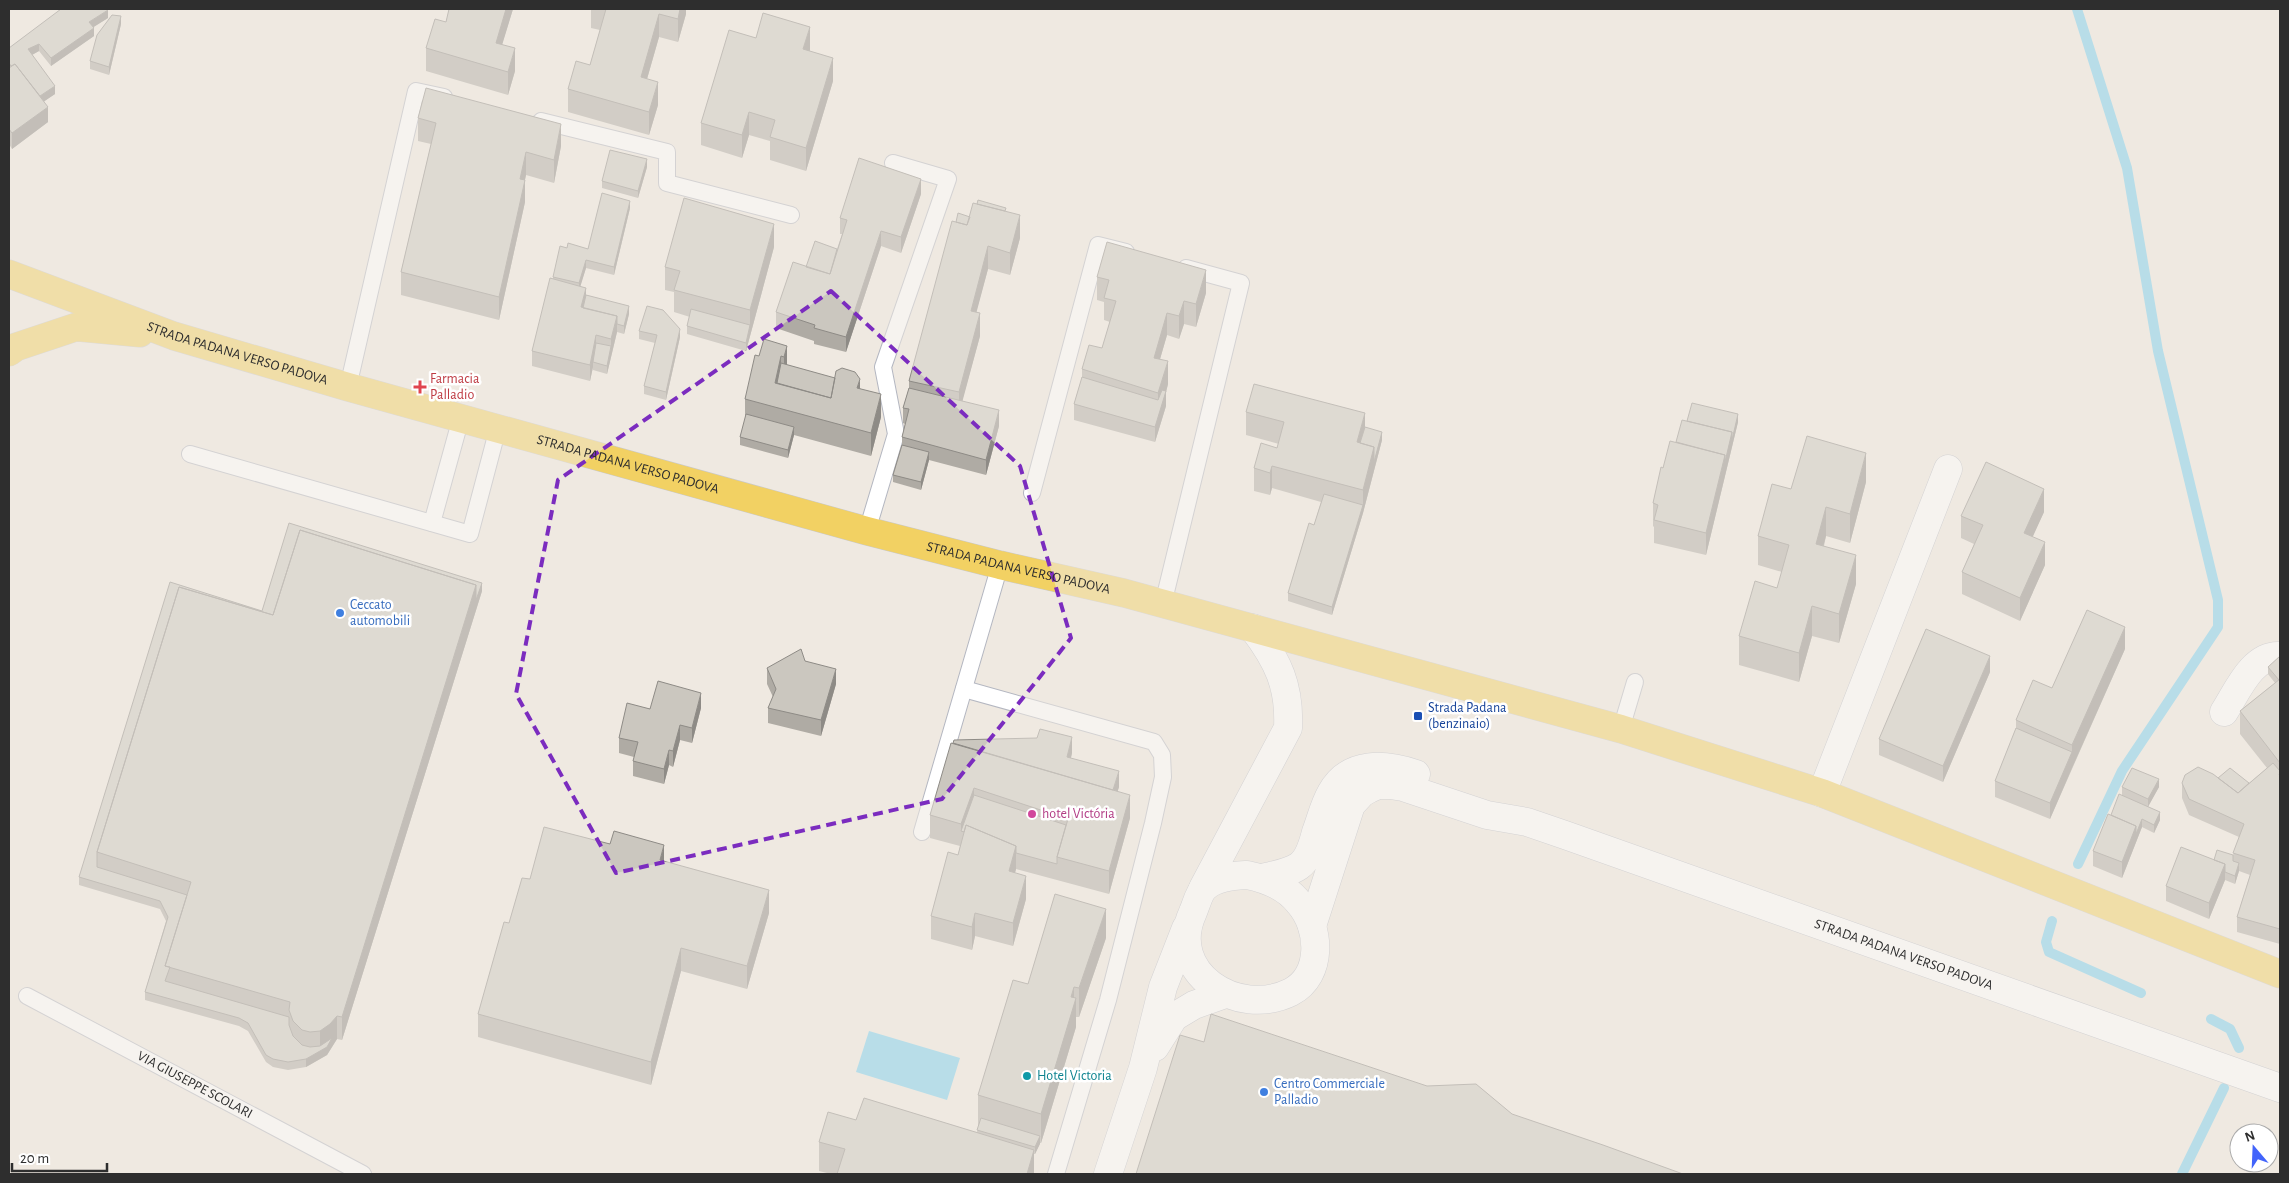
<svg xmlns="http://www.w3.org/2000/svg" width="2289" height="1183" font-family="'Alegreya Sans',sans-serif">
<rect width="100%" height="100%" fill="#efe9e1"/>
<path fill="#75cff0" d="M869 1031 960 1058 947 1100 856 1072Z"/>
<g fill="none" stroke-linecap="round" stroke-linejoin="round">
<path stroke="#75cff0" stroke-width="10" d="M2077 9 2127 168 2158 351 2218 600V627L2122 771 2078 864
M2052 921 2046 942 2049 952 2141 993
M2211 1019 2230 1029 2239 1048
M2182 1174 2224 1088"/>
<g stroke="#b4b7c1" stroke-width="18">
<g id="lane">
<path d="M541 121 667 152V183L791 215"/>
<path d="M348 387 416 91 444 97"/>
<path d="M190 454 470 534 498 428"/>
<path d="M1032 493 1098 245 1126 252"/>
<path d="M432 523 461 418"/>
<path d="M867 531 896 434 883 367 948 179 893 163"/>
<path d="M1163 604 1241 283 1186 268"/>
<path d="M964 689 1154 742 1162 755 1163 777 1153 823 1108 1000 1056 1174"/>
<path d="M1621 729 1635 682"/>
<path d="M922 832 1000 565"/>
<path id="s1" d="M27 996 363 1174"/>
</g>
</g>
<g stroke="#b4b7c1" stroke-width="29">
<g id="street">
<path d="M2224 712C2237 692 2252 654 2280 656"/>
<path d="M1822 793 1948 469"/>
<path d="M1247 875C1267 879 1286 886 1299 903 1321 928 1323 975 1291 992 1237 1019 1165 972 1193 912 1196 905 1199 893 1204 888 1215 877 1233 876 1247 875Z"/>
<path d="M1262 878C1274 875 1289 873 1299 866 1309 859 1313 844 1316 832 1321 819 1324 805 1331 793 1349 760 1386 764 1416 774"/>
<path d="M1203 888 1288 728C1290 686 1278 661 1253 628"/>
<path id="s2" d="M1312 926 1351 805 1362 793 1369 789 1378 785H1390L1403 787 1487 815 1527 822 1565 835 2280 1088"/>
<path d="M1155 1047 1174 1017 1194 1005 1225 994"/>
<path d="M1108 1174 1143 1068 1163 987 1186 928"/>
</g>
</g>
<g stroke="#c9c9c9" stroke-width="29">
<g id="primary">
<path id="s3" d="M9 274 174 336 348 387 867 531 1000 565 1124 593 1621 729 1822 793 2280 974"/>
<path d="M9 352 16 347 76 327 140 333"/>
</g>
</g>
<use href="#lane" stroke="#fff" stroke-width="16"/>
<use href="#street" stroke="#fff" stroke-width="28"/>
<use href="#primary" stroke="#f2d163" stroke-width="28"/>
</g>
<path fill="#afaba4" d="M449 9H513L502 44 515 71 508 95 426 71V48L446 22Z
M591 9H686V14L678 42 659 37 647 79 658 105 649 135 568 112V89L590 65 600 30 591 28Z
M108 18 93 27 94 36 51 66 39 51 32 55 55 94 44 101 48 122 12 149 9 144V48Z
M121 24 109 75 90 69V61Z
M756 38 810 51 833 81 806 171 770 160V141L749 135 742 158 701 145V123Z
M418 118 561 146 554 183 526 175 525 180V202L499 320 401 295V272L431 144 418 141Z
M647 167 638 198 602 188V181Z
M921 194 901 253 881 246 846 352 814 344V341L776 328V312L806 267 837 249 842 234H840V218Z
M630 208 614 275 586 268 580 286 586 295 629 314 624 334 617 332 607 374 593 370V367L590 381 532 366V351L553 279V277L567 248 588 249Z
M1006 212 1020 238 1010 275 988 269 976 312 980 336 962 401 999 426 986 475 929 460 921 490 893 482V475L902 445V437L905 424 903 423V408L909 388V381L956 222 970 217Z
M774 247 746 351 687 334V326L690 317 674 312V292L665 290V267Z
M1097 277 1206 293 1196 327 1184 324 1179 339 1167 335 1160 359 1168 384 1166 392V406L1155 442 1074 420V404L1082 377V369L1102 348 1110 322 1104 320V302L1097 300Z
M639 331 680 337 666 400 644 394V386L655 343 639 339Z
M787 346V365L860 388 881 417 871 456 794 435 788 458 740 445V437L745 420V399L759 356Z
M1246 412 1365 427 1382 440 1363 513 1332 615 1288 601V593L1314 525 1321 502 1272 488 1270 495 1254 491V468L1277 448 1279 444 1246 435Z
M1687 421 1738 422 1706 555 1654 543V527L1653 526V503L1663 468Z
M1866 482 1850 543 1826 536 1824 546 1856 584 1839 643 1812 636 1799 682 1739 665V636L1777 588 1782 572 1758 565V536L1791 489Z
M2044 512 2032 537 2045 565 2020 621 1962 594V572L1974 544 1961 538V516Z
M482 591 342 1040 337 1039 327 1055 306 1067 288 1070 273 1067 266 1062 248 1031 239 1026 145 1000V992L166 921 160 909 79 885V877L262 611Z
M2125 649 2050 819 1995 797V781L2016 728V720Z
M2280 656V944L2237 932V917L2250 875 2239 871 2235 884 2225 880 2209 919 2166 901V886L2214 860 2233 855 2239 837 2189 815 2182 798V783L2218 778 2249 783 2267 768 2240 734V711L2275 683 2268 674V667Z
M805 661 836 684 821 736 768 723V708L773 697 767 684V668Z
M1990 672 1943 782 1879 755V739Z
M701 708 692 743 680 740 673 767 669 765 664 784 633 776V761L634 757 619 753V738L650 709Z
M953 743 1072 753 1071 758 1119 787 1117 792 1130 818 1109 894 1016 869 1015 873 1026 899 1013 946 975 936 972 950 931 939V916L958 855 960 846 930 838V815Z
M2122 787H2159L2148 806 2160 820 2154 833 2142 827 2122 878 2093 866V851L2122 795Z
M664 861 769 913 747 989 681 971 651 1085 478 1037V1014L509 923 530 879Z
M1106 938 1079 1017H1076V1027L1041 1143H1040L1035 1154H1034V1174H831L819 1171V1142L856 1120 977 1132 979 1125H978V1095L1028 984Z"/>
<path fill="#8e8b86" d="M506 9H513L496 65V43Z
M680 9H686V14L678 42V19Z
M108 10V18L89 30V22Z
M659 14V37L641 100V77Z
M121 16V24L109 75V67Z
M810 27V50L803 71V49Z
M94 28V36L51 66V58Z
M39 44V51L28 57V49Z
M515 48V71L508 95V72Z
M833 58V81L806 171V148Z
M658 82V105L649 135V112Z
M55 86V94L36 107V99Z
M48 107V122L12 149V133Z
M749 112V135L742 158V135Z
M561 124V146L554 183V160Z
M526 152V175L520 201V179Z
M647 159V167L638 198V191Z
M921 179V194L901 253V237Z
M525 180V202L499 320V297Z
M630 201V208L614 275V267Z
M1020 215V238L1010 275V253Z
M774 224V247L746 351V343L750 325V310Z
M881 231V246L846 352V337Z
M988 246V269L971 333V311Z
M586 260V268L579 291V283Z
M1206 270V293L1196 327V304Z
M586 288V303L583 316 581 307Z
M1184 301V324L1179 339V316Z
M629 306V314L624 334V326Z
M980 313V336L959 414V392Z
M1167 313V335L1154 380V358Z
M617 316V332L607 374V366L611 346V339Z
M680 329V337L666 400V392Z
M596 335V351L593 362V367L590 381V365Z
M787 346V369L784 380V357Z
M781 356V379L778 391 775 383Z
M1168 361V384L1166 392V406L1155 442V427L1158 415V393Z
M860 379V402L857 388Z
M881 394V417L871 456V433Z
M999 410V426L986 475V460Z
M1365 413V435L1359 458 1357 442Z
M1738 414V422L1706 555V533L1725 455Z
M794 427V435L788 458V450Z
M1382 432V440L1363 513V490L1374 447Z
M929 452V460L921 490V482Z
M1866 453V482L1850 543V514Z
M1272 466V488L1270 495V473Z
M2044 489V512L2024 556V533Z
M1363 505V513L1332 615V607Z
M1826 507V536L1816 573V544Z
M2045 542V565L2020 621V598Z
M1856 555V584L1839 643V614Z
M482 583V591L342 1040V1017L476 585Z
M1812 606V636L1799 682V653Z
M2125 627V649L2072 768V745Z
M1990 656V672L1943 782V766Z
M836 669V684L821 736V720Z
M701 693V708L692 743V728Z
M680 725V740L673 767V751Z
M1072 737V753L1067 773V757Z
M669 750V765L664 784V769Z
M2072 752V768L2050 819V803Z
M1119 771V787L1111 813V797Z
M2159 779V787L2148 807V799Z
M974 788V811L961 831V824Z
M1130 795V818L1109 894V871Z
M2160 812V820L2154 833V825Z
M2142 819V827L2122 878V862L2136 826Z
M664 845V868L660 860Z
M1016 846V869L1009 894V871Z
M2239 863V871L2235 884V876Z
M2225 864V880L2209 919V903Z
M1026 876V899L1013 946V923Z
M769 890V913L747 989V966Z
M1106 909V938L1079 1017V988Z
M975 913V936L972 950V927Z
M681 948V971L651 1085V1062Z
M1074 987V1003L1076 998V1027L1041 1143V1114Z
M337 1016V1039L327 1055 306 1067V1059L320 1051V1031Z
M1040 1136V1144L1035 1154V1147Z
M1034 1150V1174H1027Z"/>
<path fill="#cbc7bf" stroke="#8e8b86" d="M61 9H107L108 10 89 22 94 28 51 58 39 44 28 49 55 86 40 96 15 64 11 66 9 63V48Z
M449 9H506L496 43 515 48 508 72 426 48 435 19 446 22Z
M606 9H680L678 19 659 14 641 77 658 82 649 112 568 89 576 61 590 65Z
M763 13 810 27 803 49 833 58 806 148 770 137 775 120 749 112 742 135 701 123 729 30 756 38Z
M112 15 121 16 109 67 90 61 97 35Z
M15 64 48 107 12 133 9 129V68Z
M426 88 561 124 554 160 526 152 520 179 525 180 499 297 401 272 436 123 418 118Z
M610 150 647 159 638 191 602 181Z
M859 158 921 179 901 237 881 231 846 337 814 328 815 325 776 312 793 262 830 274 847 220 840 218Z
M602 193 630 201 614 267 586 260 579 283 553 277 560 246 567 248 568 243 588 249Z
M684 198 774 224 750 310 674 290 680 271 665 267Z
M978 200 1006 208 1005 211 977 204Z
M973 203 1020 215 1010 253 988 246 971 311 980 313 959 392 909 381 952 221 967 225Z
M958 213 970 217 967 225 956 222Z
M815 241 837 249 830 274 806 267Z
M1107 242 1206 270 1196 304 1184 301 1179 316 1167 313 1154 358 1168 361 1158 393 1082 369 1089 345 1102 348 1116 301 1104 298 1109 280 1097 277Z
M550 278 586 288 581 307 617 316 611 339 596 335 590 365 532 351Z
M586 295 629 306 624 326 617 324V316L583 308Z
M647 306 663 310 680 329 666 392 644 386 657 335 639 331Z
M691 309 750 325 746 343 687 326Z
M764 339 787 346 784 357 781 356 775 383 831 398 836 371 842 368 855 372 860 379 857 388 881 394 871 433 745 399 755 355 759 356Z
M596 343 611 346 607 366 593 362Z
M781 363 835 378 831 398 777 383Z
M1082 377 1158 400 1162 390 1166 391 1155 427 1074 404Z
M1254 384 1365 413 1357 442 1374 447 1363 490 1272 466 1270 473 1254 468 1261 443 1277 448 1284 422 1246 412Z
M909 388 999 410 986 460 902 437 909 409 903 408Z
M1692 403 1738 414 1732 440V432L1687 421Z
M746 414 794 427 788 450 740 437Z
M1682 420 1732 432 1725 462V455L1676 442Z
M1365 427 1382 432 1374 462V447L1360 443Z
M1807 436 1866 453 1850 514 1826 507 1816 544 1856 555 1839 614 1812 606 1799 653 1739 636 1755 581 1777 588 1789 545 1758 536 1772 484 1791 489Z
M1670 441 1725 455 1706 533 1654 520 1658 505 1653 503 1661 467 1663 468Z
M902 445 929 452 921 482 893 475Z
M1986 462 2044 489 2024 533 2045 542 2020 598 1962 572 1983 525 1961 516Z
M1324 494 1363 505 1332 607 1288 593 1309 523 1314 525Z
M289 523 482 583 476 600V585L300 530 273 615 179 587 97 852V867L187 895 165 966 170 967 165 981 289 1017V1025L293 1036 302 1045 310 1047 320 1046 332 1038 327 1047 306 1059 288 1062 273 1059 266 1055 248 1023 239 1018 145 992 168 917 160 901 79 877 170 582 262 611Z
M300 530 476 585 342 1017 337 1016 330 1024 320 1031 310 1032 302 1030 293 1021 289 1010 290 1002 165 966 191 882 97 852 179 587 273 615Z
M2087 610 2125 627 2072 745 2016 720 2033 680 2052 688Z
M1926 629 1990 656 1943 766 1879 739Z
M801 649 805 661 836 669 821 720 768 708 776 689 767 668Z
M2280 656V679L2279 680 2268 667Z
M2280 679V763L2240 711Z
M658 681 701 693 692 728 680 725 673 751 669 750 664 769 633 761 638 742 619 738 627 703 650 709Z
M2016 728 2072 752 2050 803 1995 781Z
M1040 729 1072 737 1067 757 1119 771 1113 790 953 743 954 740 1037 738Z
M951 743 1130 795 1109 871 1057 857 1068 819 974 788 961 824 930 815Z
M2273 763 2280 771V774H2279L2280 776V929L2237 917 2255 860 2233 853 2244 824 2189 799 2182 783 2185 775 2198 767 2213 774 2238 793Z
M2132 768 2159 779 2148 799 2122 787Z
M2230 768 2249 783 2238 793 2218 778Z
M2119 794 2160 812 2154 825 2142 819 2136 834V826L2111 815Z
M974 795 1066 825 1057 857V864L1016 853V846L966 825 964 832 961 831Z
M2108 814 2136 826 2122 862 2093 851Z
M966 825 1016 846 1009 871 1026 876 1013 923 975 913 972 927 931 916 948 852 958 855Z
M544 827 610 844 614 831 664 845 660 860 769 890 747 966 681 948 651 1062 478 1014 504 922 509 923 522 878 530 879Z
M2181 847 2225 864 2209 903 2166 886Z
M2217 850 2233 855V861L2239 863 2235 876 2225 872V864L2214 860Z
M1055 894 1106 909 1079 988 1074 987 1071 997 1076 998 1041 1114 978 1095 1013 980 1028 984Z
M1211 1014 1427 1086 1476 1084 1512 1114 1603 1145 1683 1174H1136L1180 1035 1204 1042Z
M864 1098 1034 1150 1027 1174H837L845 1149 819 1142 828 1112 856 1120Z
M981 1118 1040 1136 1035 1147 977 1130Z"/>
<path d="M0 0H2289V1183H0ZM831 291 1020 466 1071 638 942 799 616 873 516 694 558 480Z" fill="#efe9e1" fill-opacity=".55" fill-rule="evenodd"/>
<path fill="none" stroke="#7b2cbf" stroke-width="4" stroke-dasharray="10 6" stroke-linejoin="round" d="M831 291 1020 466 1071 638 942 799 616 873 516 694 558 480Z"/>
<path fill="#e0444e" stroke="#fff" stroke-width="2" d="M417.5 379.5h5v5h5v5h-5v5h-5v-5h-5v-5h5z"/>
<g fill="#3f7fe0" stroke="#fff" stroke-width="2">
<circle cx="340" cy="613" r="5"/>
<circle cx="1264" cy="1092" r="5"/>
</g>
<rect fill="#1a4fb4" stroke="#fff" stroke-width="2" x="1413" y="711" width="10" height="10" rx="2.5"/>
<circle fill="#d1479c" stroke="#fff" stroke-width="2" cx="1032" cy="814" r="5"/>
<circle fill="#0f9aa8" stroke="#fff" stroke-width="2" cx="1027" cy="1076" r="5"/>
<g text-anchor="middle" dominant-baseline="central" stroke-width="5" stroke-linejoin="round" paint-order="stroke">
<g font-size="14" fill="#2e2e2e" stroke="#fff">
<text stroke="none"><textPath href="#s3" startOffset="242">STRADA PADANA VERSO PADOVA</textPath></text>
<text stroke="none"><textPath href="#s3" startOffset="648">STRADA PADANA VERSO PADOVA</textPath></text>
<text stroke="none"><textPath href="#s3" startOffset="1052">STRADA PADANA VERSO PADOVA</textPath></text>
<text stroke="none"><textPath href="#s2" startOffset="715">STRADA PADANA VERSO PADOVA</textPath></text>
<text stroke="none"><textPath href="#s1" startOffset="190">VIA GIUSEPPE SCOLARI</textPath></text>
</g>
<g font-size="14" fill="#be3a42" stroke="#fff" text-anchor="start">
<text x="430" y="379">Farmacia<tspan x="430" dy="16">Palladio</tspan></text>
</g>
<g font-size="14" fill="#366cbe" stroke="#fff" text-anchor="start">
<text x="350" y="605">Ceccato<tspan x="350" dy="16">automobili</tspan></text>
<text x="1274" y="1084">Centro Commerciale<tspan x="1274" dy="16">Palladio</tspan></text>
</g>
<g font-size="14" fill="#164399" stroke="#fff" text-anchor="start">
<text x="1428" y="708">Strada Padana<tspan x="1428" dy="16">(benzinaio)</tspan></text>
</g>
<g font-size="14" fill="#b23c85" stroke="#fff" text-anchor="start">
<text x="1042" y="814">hotel Victória</text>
</g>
<g font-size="14" fill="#0d838f" stroke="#fff" text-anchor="start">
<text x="1037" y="1076">Hotel Victoria</text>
</g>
</g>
<rect width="2289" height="1183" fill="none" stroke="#2e2e2e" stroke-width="20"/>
<g transform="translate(2254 1148) rotate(341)"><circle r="24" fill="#ffffff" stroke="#ababab"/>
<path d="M0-4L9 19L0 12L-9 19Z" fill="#4264fb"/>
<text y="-8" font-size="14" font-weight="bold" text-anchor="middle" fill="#2e2e2e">N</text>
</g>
<path d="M12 1163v8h95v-8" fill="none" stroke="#2e2e2e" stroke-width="2.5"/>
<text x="20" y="1163" font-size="15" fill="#2e2e2e" stroke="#ffffff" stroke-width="4" paint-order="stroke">20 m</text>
</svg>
